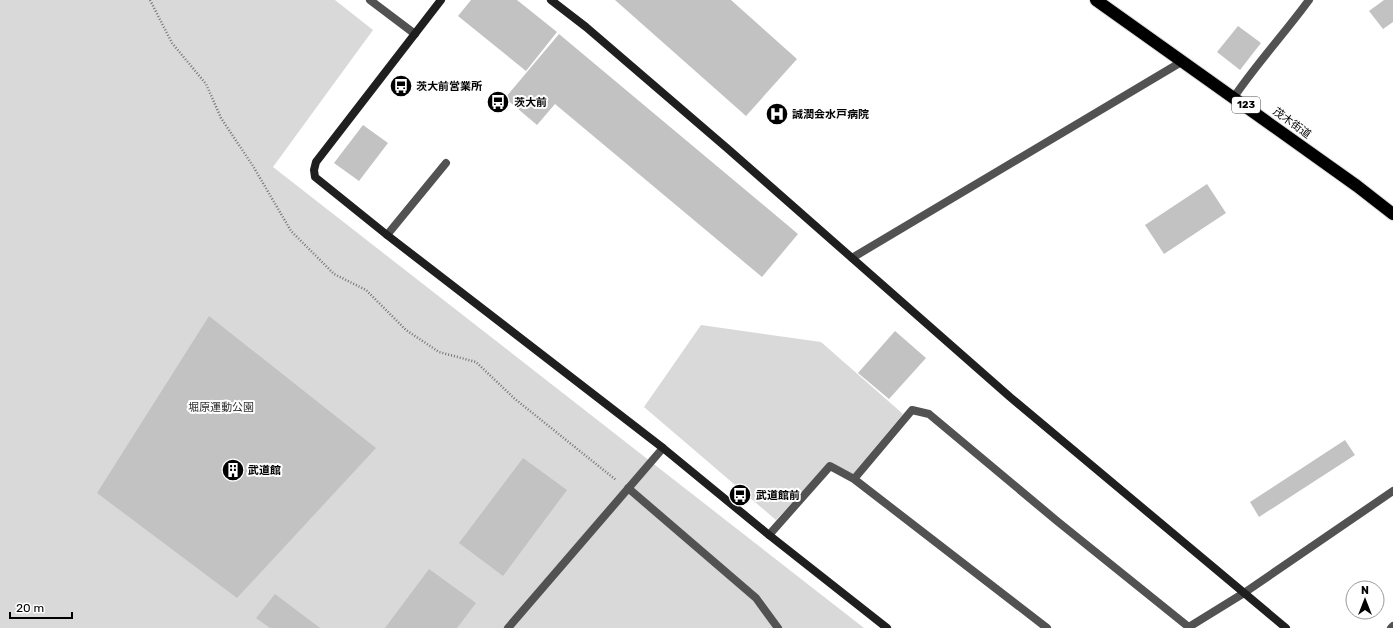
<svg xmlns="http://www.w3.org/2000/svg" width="1393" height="628" font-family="Rubik,'Noto Sans JP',sans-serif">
<rect width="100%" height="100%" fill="#fff"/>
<path fill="#d9d9d9" d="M0 0H335L373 30 273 167 864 628H0Z
M701 325 821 342 903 414 853 474 829 463 776 520 644 407Z"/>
<path fill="#c2c2c2" d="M471 0H517L557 32 526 71 458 16Z
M615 0H731L797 59 746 116Z
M1384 0H1393V22L1383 29 1369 11Z
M1238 26 1261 43 1240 70 1217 52Z
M559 34 798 234 762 277 555 104 537 125 505 98Z
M363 125 388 143 359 181 334 163Z
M1207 184 1226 213 1164 254 1145 225Z
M209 316 376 448 237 598 97 493Z
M895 331 926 358 889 399 858 373Z
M1345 440 1355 455 1259 517 1250 502Z
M523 458 567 490 503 576 459 543Z
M429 569 476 603 457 628H385Z
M275 594 320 628H270L256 618Z"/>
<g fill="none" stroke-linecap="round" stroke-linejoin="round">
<g stroke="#dbdbdb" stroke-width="14">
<path id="highway" d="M1096 0 1357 186 1393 214"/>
</g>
<path stroke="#747474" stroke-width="2.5" stroke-dasharray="1 2" stroke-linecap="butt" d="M150 0 172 43 206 84 221 118 253 166 291 231 334 274 366 290 406 330 439 352 476 362 515 399 616 480"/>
<path stroke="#525252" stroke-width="8" d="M1234 97C1257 63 1285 33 1309 0
M387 235 446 163
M628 488 756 598 778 628
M1189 627 1244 593 1393 491
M508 628 663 448
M1391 628 1393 626"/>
<path stroke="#525252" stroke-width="8" d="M370 0 415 34
M852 258 1183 61
M854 479 912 410 929 414 1057 521 1190 628
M769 535 830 466 854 479 1047 628"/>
<path stroke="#1f1f1f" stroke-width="8" d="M441 0 316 162 314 170 315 177 387 235 663 448 769 535 887 628
M551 0 586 27 728 149 1010 397 1286 628"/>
<use href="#highway" stroke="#000" stroke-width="12"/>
</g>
<defs>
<g id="bus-disc" transform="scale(1.15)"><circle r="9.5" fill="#000" stroke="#fff"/><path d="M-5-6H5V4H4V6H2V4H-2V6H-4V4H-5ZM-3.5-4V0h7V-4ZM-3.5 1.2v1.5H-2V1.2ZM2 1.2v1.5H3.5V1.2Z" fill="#fff"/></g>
<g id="hospital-disc" transform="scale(1.15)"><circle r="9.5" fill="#000" stroke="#fff"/><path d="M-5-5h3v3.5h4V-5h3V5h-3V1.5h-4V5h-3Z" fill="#fff"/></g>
<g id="building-disc" transform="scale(1.15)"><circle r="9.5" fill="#000" stroke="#fff"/><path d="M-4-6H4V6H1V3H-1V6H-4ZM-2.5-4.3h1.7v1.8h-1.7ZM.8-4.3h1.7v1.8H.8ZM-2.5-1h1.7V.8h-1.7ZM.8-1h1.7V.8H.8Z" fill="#fff"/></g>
</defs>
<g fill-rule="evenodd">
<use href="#bus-disc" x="401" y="86"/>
<use href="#bus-disc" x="498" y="102"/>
<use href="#hospital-disc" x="777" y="114"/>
<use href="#building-disc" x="233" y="470"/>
<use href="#bus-disc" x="740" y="495"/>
</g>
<g text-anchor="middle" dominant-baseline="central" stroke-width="4" stroke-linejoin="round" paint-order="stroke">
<rect fill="#fff" stroke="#4c4c4c" stroke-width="1" x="1232" y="97" width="28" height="16" rx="3"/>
<g font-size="10" font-weight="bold" fill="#000">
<text x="1246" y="105">123</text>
</g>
<g font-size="11" font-weight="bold" fill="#000" stroke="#fff" text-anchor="start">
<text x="416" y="86">茨大前営業所</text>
<text x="514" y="102">茨大前</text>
<text x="792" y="114">誠潤会水戸病院</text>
<text x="248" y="470">武道館</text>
<text x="756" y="495">武道館前</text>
</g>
<g font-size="11" fill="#000" stroke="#fff">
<text transform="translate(1292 123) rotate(36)">茂木街道</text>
</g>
<g font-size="11" fill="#303030" stroke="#fff">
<text x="221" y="407">堀原運動公園</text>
</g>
</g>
<g transform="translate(1365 600)"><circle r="19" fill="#ffffff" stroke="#999999"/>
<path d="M0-3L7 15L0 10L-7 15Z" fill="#000000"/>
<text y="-6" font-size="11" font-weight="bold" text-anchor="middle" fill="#000000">N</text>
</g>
<path d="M10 612v6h62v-6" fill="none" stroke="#000000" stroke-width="2"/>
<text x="16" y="612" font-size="12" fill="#000000" stroke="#ffffff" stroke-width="3" paint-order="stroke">20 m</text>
</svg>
